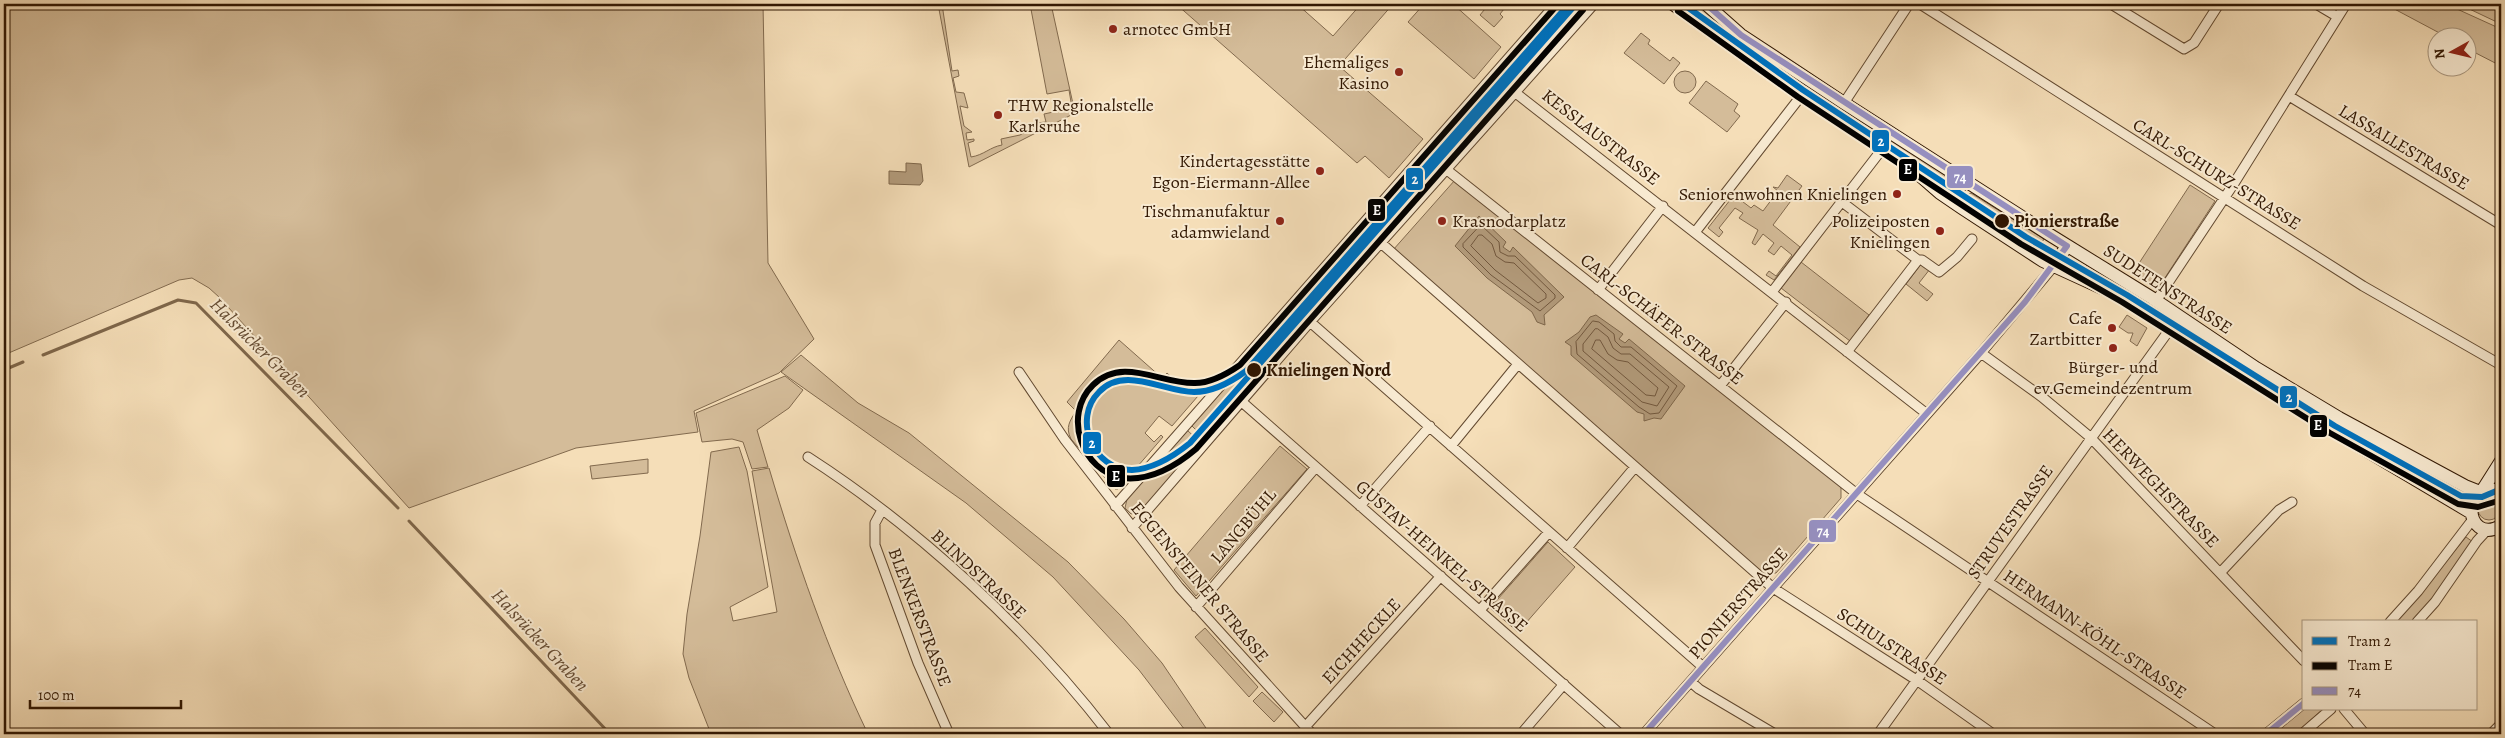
<svg xmlns="http://www.w3.org/2000/svg" width="2505" height="738" font-family="Alegreya,serif">
<rect width="100%" height="100%" fill="#f5deb8"/>
<filter id="stains"><feTurbulence type="fractalNoise" baseFrequency=".004" numOctaves="4"/><feColorMatrix values="0 0 0 0 .2 0 0 0 0 .09 0 0 0 0 .02 0 0 0 .5 -.17"/></filter>
<radialGradient id="worn" r=".72"><stop offset=".6" stop-color="#630" stop-opacity="0"/><stop offset="1" stop-color="#630" stop-opacity=".3"/></radialGradient>
<path fill="#d4bc99" stroke="#826a4e" d="M4 4H763L768 263 814 339 779 373 694 411 698 432 576 448 409 508 219 297 209 288 192 278 179 280 4 355Z
M938 4H942L952 71 958 70 959 76 953 78 956 92 964 93 968 108 960 106 964 126 972 132 966 133 967 140 974 139V141L968 143 971 157C984 155 990 147 1002 145L1001 139 1020 135 1036 126V123L1046 122 1044 114 1072 108 1069 90 1047 94 1030 4H1051L1075 113 969 167Z
M1176 4H1297L1333 36 1361 4H1393L1339 66 1423 139 1389 178 1365 156 1357 163Z
M1424 4H1453L1501 47 1474 79 1408 22Z
M1489 4H1508L1500 14 1503 17 1494 27 1480 15Z
M1567 4H1579L1524 67 1521 54Z
M1679 4H1699L1726 28 1961 183 1960 186 1966 190 1953 199 1777 76Z
M2385 4H2446L2501 29V66L2468 49V38L2447 37Z
M2460 4H2501V24L2461 5Z
M1641 33 1650 40 1648 44 1670 61 1673 57 1680 63 1664 84 1624 53Z
M1517 59 1520 72 1525 76 1518 82H1513L1504 75 1503 69 1508 63 1511 66Z
M1674 82a11 11 0 1 1 22 0a11 11 0 1 1-22 0Z
M1706 81 1738 104 1734 111 1740 116 1727 132 1689 103Z
M1495 86 1502 93 1499 101 1434 176 1431 173 1427 177 1417 168 1489 87Z
M1787 175 1802 186 1773 225 1800 247 1774 280 1766 275 1769 271 1776 276 1792 255 1781 246 1774 255 1768 251 1774 243 1763 234 1755 245 1752 243 1758 230 1739 218 1743 213 1735 208 1719 228 1723 232 1719 237 1708 228 1734 195 1751 208 1754 205 1763 211 1778 191 1773 187 1778 188Z
M1416 176 1426 185 1318 307 1311 310 1304 303V296L1408 177 1412 180Z
M1455 180 1841 485V498L1776 573 1763 574 1393 250Z
M2190 185 2215 201 2157 290 2132 274Z
M1971 193 2044 239 2039 247 1961 198Z
M1801 262 1869 315 1850 341 1781 288Z
M2089 262 2193 333 2192 335 2080 276Z
M1922 263 1930 269 1919 283 1933 294 1927 301 1906 284Z
M2127 315 2147 328 2137 346 2130 341 2133 333H2128L2119 327Z
M1283 326 1291 332 1201 435 1191 425 1270 335 1274 338Z
M1119 340 1162 378 1167 373C1177 383 1188 387 1198 396L1172 426 1159 416 1145 433 1154 442 1161 435 1163 437 1118 489H1115L1071 439C1065 427 1070 421 1076 411L1067 402Z
M801 355 858 403 909 433 1068 562 1124 619 1162 663 1210 734H1188L1139 670 1053 577 966 503 781 372Z
M785 376 803 390 789 408 757 430 768 467 752 469 743 442 732 439 702 442 696 413Z
M1187 430 1201 443 1140 512 1131 514 1125 508 1127 499Z
M1280 446 1307 469 1196 596 1174 570Z
M739 447 747 471 768 587 730 607 733 621 777 612 752 471 769 468C796 559 827 649 868 734H711L689 678 683 654 687 614 700 536 711 452Z
M648 459V473L592 479 590 466Z
M2478 509a11 11 0 1 1 22 0a11 11 0 1 1-22 0Z
M2466 537 2473 542 2433 598 2412 622H2396Z
M1548 542 1575 567 1518 632 1490 608Z
M1205 628 1258 687 1249 697 1195 637Z
M1262 692 1283 712 1274 722 1253 701Z
M2304 707V709H2323L2295 734H2272Z"/>
<path fill="#b29a7a" stroke="#7e664a" d="M906 163 921 164 923 181 920 185 889 184V171L906 172Z
M1479 216 1506 242 1503 247 1510 252 1513 247 1564 297 1544 315 1545 325 1537 322 1532 312 1487 278 1455 246Z
M1596 315 1623 334 1619 339 1625 343 1629 339 1685 386 1661 419 1654 418 1644 421V414L1637 412 1571 355V346L1565 342 1579 332 1590 317Z"/>
<g fill="none" stroke-linecap="round" stroke-linejoin="round">
<path stroke="#72583e" stroke-width="1" d="M1481 225 1499 242 1500 252 1508 256H1515L1555 295V298L1540 311 1491 275 1463 247V244Z
M1479 235H1482L1492 244 1496 256 1505 262 1514 263 1546 294V298L1538 303 1495 270 1471 246Z
M1593 321 1599 322 1614 334 1615 341 1621 347H1631L1677 386 1659 413 1650 414 1639 407 1577 354 1576 342Z
M1598 329 1608 337 1613 348 1621 354H1630L1669 387 1657 406 1642 402 1583 351V344L1595 329Z
M1596 340H1600L1608 354 1617 360 1628 362 1658 388 1655 396 1646 395 1592 349Z"/>
<path stroke="#7e664a" stroke-width="3" d="M43 355 178 300 196 303 398 508
M4 370 23 362
M409 521 610 734"/>
<g stroke="#624930" stroke-width="11">
<path id="minor" d="M1920 4 2363 286 2501 365
M2111 4 2184 49 2194 43 2219 4
M2316 4 2338 17
M1494 76 1927 414
M2289 96 2501 225
M1844 103 1909 4
M1447 170 1857 494 2215 734
M1842 202 1918 260 1847 352
M1696 231 1801 96
M1381 243 1773 588 1918 681 1993 734
M1918 260H1922L1939 272 1957 257 1972 239
M1598 290 1663 206
M1772 292 1883 148
M2156 301 2233 185 2346 4
M1292 306 1703 667
M1981 353 2042 397 2090 437 2304 661
M1019 372 1065 440 1179 587 1312 734
M1720 386 1786 302
M1242 402 1620 734
M1451 446 1518 364
M808 457C918 528 1029 630 1109 734
M1115 506 1556 4
M1360 506 1430 426
M882 510 875 523V545L918 663 949 734
M1132 528 1310 322 1594 4
M1567 548 1635 467
M2220 573 2279 510 2292 502
M1196 607 1316 467
M1480 610 1549 532
M2390 622 2418 591 2473 519
M2417 622 2435 602 2477 541 2488 529
M1691 682 1699 689 1775 734
M2344 709 2365 734
M1305 727 1441 576
M1521 734 1564 684
M1644 734 1981 353 2053 267
M1878 734 2170 329
M2266 734 2304 703
M2302 734 2331 709
M2491 734 2501 724"/>
</g>
<g stroke="#311702" stroke-width="14">
<path id="secondary" d="M1673 4 1801 96 1901 159 1940 193 1962 208 2043 261 2115 294 2332 430 2470 512
M1706 4 1741 35 1844 103 2050 235 2152 298 2256 368 2339 418 2465 486 2480 492
M2053 267 2067 246
M2482 491 2501 461
M2501 493C2461 472 2462 547 2501 526"/>
</g>
<use href="#minor" stroke="#f8ead1" stroke-width="9"/>
<use href="#secondary" stroke="#f8ead1" stroke-width="12"/>
<g stroke="#f8ead1" stroke-width="10">
<path id="bus-1" d="M1673 4 1724 42
M1644 734 2025 302 2067 246 1741 35 1706 4
M2266 734 2304 703"/>
</g>
<use href="#bus-1" stroke="#968fbf" stroke-width="6"/>
<g stroke="#f8ead1" stroke-width="10">
<path id="tram-1" d="M1569 4 1246 371C1231 382 1213 392 1194 392 1164 392 1124 365 1099 392 1072 419 1093 470 1132 470 1154 469 1174 456 1190 443L1576 4
M1683 4 1803 90 2026 237 2127 295 2335 426 2461 496 2482 497 2501 489"/>
</g>
<g stroke="#f8ead1" stroke-width="10">
<path id="tram-2" d="M1558 4 1240 365C1227 374 1211 383 1195 383 1160 384 1123 356 1093 385 1062 415 1082 472 1123 478 1150 481 1176 466 1196 449L1583 10
M1678 11 1798 97 2021 244 2122 302 2330 433 2458 504 2478 507 2501 500"/>
</g>
<use href="#tram-1" stroke="#0071bc" stroke-width="6"/>
<use href="#tram-2" stroke="#000" stroke-width="6"/>
</g>
<g fill="#8f2418" stroke="#f8ead1" stroke-width="2">
<circle cx="1113" cy="29" r="5"/>
<circle cx="1399" cy="72" r="5"/>
<circle cx="998" cy="115" r="5"/>
<circle cx="1320" cy="171" r="5"/>
<circle cx="1897" cy="194" r="5"/>
<circle cx="1280" cy="221" r="5"/>
<circle cx="1442" cy="221" r="5"/>
<circle cx="1940" cy="231" r="5"/>
<circle cx="2112" cy="328" r="5"/>
<circle cx="2113" cy="348" r="5"/>
</g>
<g fill="#311702" stroke="#f8ead1" stroke-width="2">
<circle cx="2002" cy="221" r="8"/>
<circle cx="1254" cy="370" r="8"/>
</g>
<g text-anchor="middle" dominant-baseline="central" stroke-width="4" stroke-linejoin="round" paint-order="stroke">
<g font-size="18" fill="#311702" stroke="#f8ead1" text-anchor="end">
<text x="1123" y="29" text-anchor="start">arnotec GmbH</text>
<text x="1389" y="62">Ehemaliges<tspan x="1389" dy="21">Kasino</tspan></text>
<text x="1008" y="105" text-anchor="start">THW Regionalstelle<tspan x="1008" dy="21">Karlsruhe</tspan></text>
<text x="1310" y="161">Kindertagesstätte<tspan x="1310" dy="21">Egon-Eiermann-Allee</tspan></text>
<text x="1887" y="194">Seniorenwohnen Knielingen</text>
<text x="1270" y="211">Tischmanufaktur<tspan x="1270" dy="21">adamwieland</tspan></text>
<text x="1452" y="221" text-anchor="start">Krasnodarplatz</text>
<text x="1930" y="221">Polizeiposten<tspan x="1930" dy="21">Knielingen</tspan></text>
<text x="2102" y="318">Cafe<tspan x="2102" dy="21">Zartbitter</tspan></text>
<text x="2113" y="367" text-anchor="middle">Bürger- und<tspan x="2113" dy="21">ev.Gemeindezentrum</tspan></text>
</g>
<g font-size="18" fill="#311702" stroke="#f8ead1">
<text transform="translate(1601 137) rotate(38)">KESSLAUSTRASSE</text>
<text transform="translate(2404 147) rotate(31)">LASSALLESTRASSE</text>
<text transform="translate(2217 174) rotate(32)">CARL-SCHURZ-STRASSE</text>
<text transform="translate(2168 289) rotate(33)">SUDETENSTRASSE</text>
<text transform="translate(1662 319) rotate(38)">CARL-SCHÄFER-STRASSE</text>
<text transform="translate(2161 488) rotate(46)">HERWEGHSTRASSE</text>
<text transform="translate(2010 522) rotate(-55)">STRUVESTRASSE</text>
<text transform="translate(1243 526) rotate(-50)">LANGBÜHL</text>
<text transform="translate(1442 556) rotate(41)">GUSTAV-HEINKEL-STRASSE</text>
<text transform="translate(979 574) rotate(43)">BLINDSTRASSE</text>
<text transform="translate(1200 582) rotate(50)">EGGENSTEINER STRASSE</text>
<text transform="translate(1738 603) rotate(-49)">PIONIERSTRASSE</text>
<text transform="translate(920 617) rotate(69)">BLENKERSTRASSE</text>
<text transform="translate(2095 634) rotate(34)">HERMANN-KÖHL-STRASSE</text>
<text transform="translate(1361 641) rotate(-48)">EICHHECKLE</text>
<text transform="translate(1892 646) rotate(33)">SCHULSTRASSE</text>
</g>
<g font-size="18" font-weight="bold" fill="#311702" stroke="#f8ead1" text-anchor="start">
<text x="2014" y="221">Pionierstraße</text>
<text x="1266" y="370">Knielingen Nord</text>
</g>
<g font-size="19" font-style="italic" fill="#654b32" stroke="#f8ead1">
<text transform="translate(260 348) rotate(45)">Halsrücker Graben</text>
<text transform="translate(540 640) rotate(47)">Halsrücker Graben</text>
</g>
</g>
<g stroke="#f8ead1" stroke-width="2">
<rect x="1871" y="129" width="19" height="24" rx="5" fill="#0071bc"/>
<rect x="1898" y="158" width="20" height="24" rx="5" fill="#000"/>
<rect x="1946" y="165" width="28" height="24" rx="5" fill="#968fbf"/>
<rect x="1405" y="167" width="19" height="24" rx="5" fill="#0071bc"/>
<rect x="1367" y="198" width="19" height="24" rx="5" fill="#000"/>
<rect x="2279" y="385" width="19" height="24" rx="5" fill="#0071bc"/>
<rect x="2309" y="414" width="19" height="24" rx="5" fill="#000"/>
<rect x="1082" y="431" width="20" height="24" rx="5" fill="#0071bc"/>
<rect x="1106" y="464" width="20" height="24" rx="5" fill="#000"/>
<rect x="1808" y="519" width="29" height="24" rx="5" fill="#968fbf"/>
</g>
<g font-size="14" text-anchor="middle" font-weight="bold" fill="#fff">
<text x="1881" y="146">2</text>
<text x="1908" y="174">E</text>
<text x="1960" y="182">74</text>
<text x="1415" y="184">2</text>
<text x="1377" y="215">E</text>
<text x="2289" y="402">2</text>
<text x="2318" y="430">E</text>
<text x="1092" y="448">2</text>
<text x="1116" y="481">E</text>
<text x="1823" y="536">74</text>
</g>
<rect width="2505" height="738" fill="none" stroke="#f5deb8" stroke-width="20"/>
<rect x="5" y="5" width="2495" height="728" fill="none" stroke="#311702" stroke-width="2.5"/>
<rect x="10" y="10" width="2485" height="718" fill="none" stroke="#311702"/>
<rect x="2302" y="620" width="175" height="90" fill="#f8ead1" stroke="#a8967e"/>
<rect x="2312" y="637" width="25" height="8" fill="#0071bc" stroke="#a8967e"/>
<text x="2348" y="646" font-size="15" fill="#311702">Tram 2</text>
<rect x="2312" y="662" width="25" height="8" fill="#000000" stroke="#a8967e"/>
<text x="2348" y="670" font-size="15" fill="#311702">Tram E</text>
<rect x="2312" y="687" width="25" height="8" fill="#968fbf" stroke="#a8967e"/>
<text x="2348" y="696" font-size="15" fill="#311702">74</text>
<g transform="translate(2452 52) rotate(262)"><circle r="24" fill="#f8ead1" stroke="#a8967e"/>
<path d="M0-4L9 19L0 12L-9 19Z" fill="#8f2418"/>
<text y="-8" font-size="14" font-weight="bold" text-anchor="middle" fill="#311702">N</text>
</g>
<path d="M30 700v8h151v-8" fill="none" stroke="#311702" stroke-width="2.5"/>
<text x="38" y="700" font-size="15" fill="#311702" stroke="#f8ead1" stroke-width="4" paint-order="stroke">100 m</text>
<rect width="100%" height="100%" filter="url(#stains)"/>
<rect width="100%" height="100%" fill="url(#worn)"/>
</svg>
